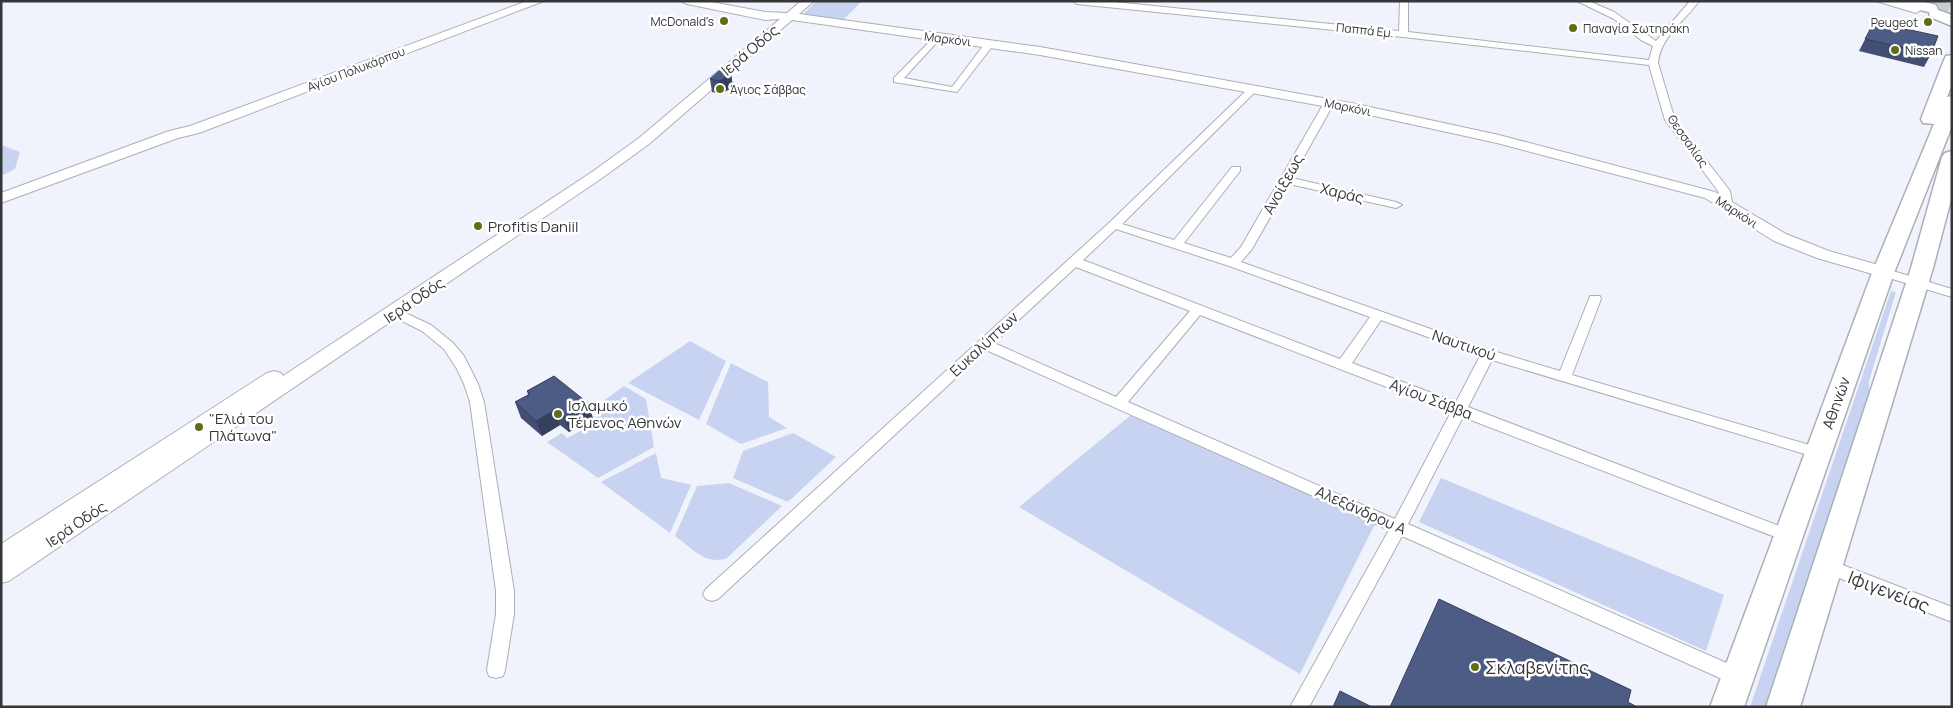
<svg xmlns="http://www.w3.org/2000/svg" width="1953" height="708" font-family="Manrope,sans-serif">
<rect width="100%" height="100%" fill="#f0f3fb"/>
<path fill="#c7d3f0" d="M817 1H862L843 20 802 15Z
M1 145 20 152 15 169 1 176Z
M1891 291 1896 292 1869 381V394L1768 707H1750Z
M690 341 726 361 699 420 628 383Z
M731 363 768 382 769 417 787 428 741 444 706 424Z
M624 386 646 399 654 447 598 478 547 442 562 433 567 438 598 422 594 408Z
M1131 415 1376 522 1300 674 1019 507Z
M793 433 836 457 788 502 733 478 743 451Z
M656 453 661 478 691 485 670 533 601 482Z
M1441 478 1724 595 1706 651 1419 522Z
M729 483 782 506 727 558C706 566 692 548 675 536L697 486Z"/>
<g fill="none" stroke-linecap="round" stroke-linejoin="round">
<path stroke="#cbcdd4" stroke-width="18" stroke-dasharray="18 9" stroke-linecap="butt" d="M1931 8 1952 13"/>
<g stroke="#acafb7" stroke-width="2">
<path id="street" d="M1073 1H1105L1399 31 1400 1H1408V32L1649 60 1653 46 1641 40 1614 19 1577 1H1589L1614 12 1656 41 1690 1H1699C1685 21 1660 37 1658 63L1675 120 1730 191 1732 202 1730 204H1722L1718 191 1665 120 1649 65 1403 37 1077 4Z
M936 35 941 38 939 40 904 78 952 87 986 42 994 44 957 92 894 82V78Z
M1253 86 1258 89 1256 91 1122 224 1174 240 1232 167H1240V171L1184 243 1231 258 1241 247 1324 103 1333 101 1334 103 1292 178 1396 202 1402 205 1396 208 1289 184 1252 249 1241 262 1493 351 1560 371 1589 299 1590 296H1600L1601 299 1572 375 1823 449 1826 453 1823 457 1818 458 1492 360 1468 407 1795 532 1797 536 1795 540 1789 542 1783 540 1463 417 1408 524 1745 671 1747 677 1745 683 1738 685 1731 683 1402 536 1309 707H1290L1389 530 986 350 718 599 712 601 706 599 703 594 706 589 1110 222 1250 87ZM1116 229 1229 266 1370 317 1340 359 1083 260ZM1076 267 1190 311 1116 397 994 343ZM1200 315 1451 412 1395 519 1128 402ZM1381 320 1480 356 1456 402 1352 363Z
M1883 268 1952 289V297L1879 275 1877 272Z
M395 308 431 325 453 343 464 356 478 384 484 402 514 591V614L505 670 503 676 496 678 489 676 487 670 496 614V591L470 402 464 384 457 369 444 349 422 331 390 315 388 312Z
M1827 559 1952 607V622L1821 571 1819 566 1821 561Z"/>
</g>
<g stroke="#acafb7" stroke-width="2">
<path id="secondary" d="M527 1H544L199 133 178 138 1 203V193L169 131 190 126Z
M681 1H706L765 12 787 13 801 1H814L799 14 1040 47 1356 104 1499 135 1715 192 1786 234 1829 251 1889 268 1892 272 1889 276 1883 277 1817 258 1774 241 1705 198 1497 143 1356 112 1040 55 792 20 649 144 602 178 9 581 1 583V544L267 373 274 371 281 373 283 376 592 172 639 138 780 19 765 20 687 4Z
M1876 1H1898L1920 7 1922 9 1916 13Z"/>
</g>
<g stroke="#acafb7" stroke-width="3">
<path id="highway" d="M1890 1H1921L1936 5 1938 10 1952 15V26L1930 17 1929 12 1893 4Z
M1952 55V84L1947 97 1952 96V126L1894 273 1744 707H1710L1872 273 1934 124 1923 123 1921 119 1944 60 1946 56Z
M1952 151V196L1933 268 1800 707H1766L1911 268 1942 157 1945 153Z"/>
</g>
<use href="#street" fill="#fff" fill-rule="evenodd"/>
<use href="#secondary" fill="#fff" fill-rule="evenodd"/>
<use href="#highway" fill="#fff" fill-rule="evenodd"/>
</g>
<path fill="#424f72" d="M1874 22 1931 54 1924 67 1859 51Z
M731 74 733 87 721 94 712 92 710 79Z
M527 391 593 418 569 432 560 425 542 436 521 418 515 402 528 395Z"/>
<path fill="#36405d" d="M731 74 733 87 721 94 719 81Z
M588 403 593 418 569 432 564 417Z
M555 410 560 425 542 436 536 421Z"/>
<path fill="#4d5c85" stroke="#36405d" d="M1874 22 1938 36 1931 54 1865 39Z
M719 71 731 74 719 81 710 79Z
M554 376 588 403 564 417 555 410 536 421 515 402 530 394 527 391Z
M1439 599 1631 690 1628 702 1637 707H1390Z
M1340 691 1372 707H1333Z"/>
<g fill="#606d16" stroke="#fff" stroke-width="2">
<circle cx="724" cy="21" r="5"/>
<circle cx="1928" cy="22" r="5"/>
<circle cx="1573" cy="28" r="5"/>
<circle cx="1895" cy="50" r="5"/>
<circle cx="720" cy="89" r="5"/>
<circle cx="478" cy="226" r="5"/>
<circle cx="558" cy="414" r="5"/>
<circle cx="199" cy="427" r="5"/>
<circle cx="1475" cy="667" r="5"/>
</g>
<g text-anchor="middle" dominant-baseline="central" stroke-width="5" stroke-linejoin="round" paint-order="stroke">
<g font-size="12" fill="#35363a" stroke="#fff" text-anchor="start">
<text x="714" y="21" text-anchor="end">McDonald's</text>
<text x="1918" y="22" text-anchor="end">Peugeot</text>
<text x="1583" y="28">Παναγία Σωτηράκη</text>
<text x="1905" y="50">Nissan</text>
<text x="730" y="89">Άγιος Σάββας</text>
</g>
<g font-size="12" fill="#35363a" stroke="#fff">
<text transform="translate(1365 30) rotate(6)">Παππά Εμ.</text>
<text transform="translate(948 39) rotate(7)">Μαρκόνι</text>
<text transform="translate(356 69) rotate(-21)">Αγίου Πολυκάρπου</text>
<text transform="translate(1348 107) rotate(11)">Μαρκόνι</text>
<text transform="translate(1688 141) rotate(55)">Θεσσαλίας</text>
<text transform="translate(1737 212) rotate(33)">Μαρκόνι</text>
</g>
<g font-size="15" fill="#35363a" stroke="#fff">
<text transform="translate(750 50) rotate(-40)">Ιερά Οδός</text>
<text transform="translate(1283 184) rotate(-61)">Ανοίξεως</text>
<text transform="translate(1342 193) rotate(13)">Χαράς</text>
<text transform="translate(414 300) rotate(-34)">Ιερά Οδός</text>
<text transform="translate(984 344) rotate(-43)">Ευκαλύπτων</text>
<text transform="translate(1464 345) rotate(19)">Ναυτικού</text>
<text transform="translate(1431 399) rotate(21)">Αγίου Σάββα</text>
<text transform="translate(1836 403) rotate(-70)">Αθηνών</text>
<text transform="translate(1361 510) rotate(24)">Αλεξάνδρου Α</text>
<text transform="translate(76 524) rotate(-34)">Ιερά Οδός</text>
</g>
<g font-size="15" fill="#35363a" stroke="#fff" text-anchor="start">
<text x="488" y="226">Profitis Daniil</text>
<text x="568" y="405">Ισλαμικό<tspan x="568" dy="17">Τέμενος Αθηνών</tspan></text>
<text x="209" y="418">"Ελιά του<tspan x="209" dy="17">Πλάτωνα"</tspan></text>
</g>
<g font-size="18" fill="#35363a" stroke="#fff">
<text transform="translate(1889 591) rotate(21)">Ιφιγενείας</text>
</g>
<g font-size="18" fill="#35363a" stroke="#fff" text-anchor="start">
<text x="1485" y="667">Σκλαβενίτης</text>
</g>
</g>
<rect width="1953" height="708" fill="none" stroke="#35363a" stroke-width="5"/>
</svg>
